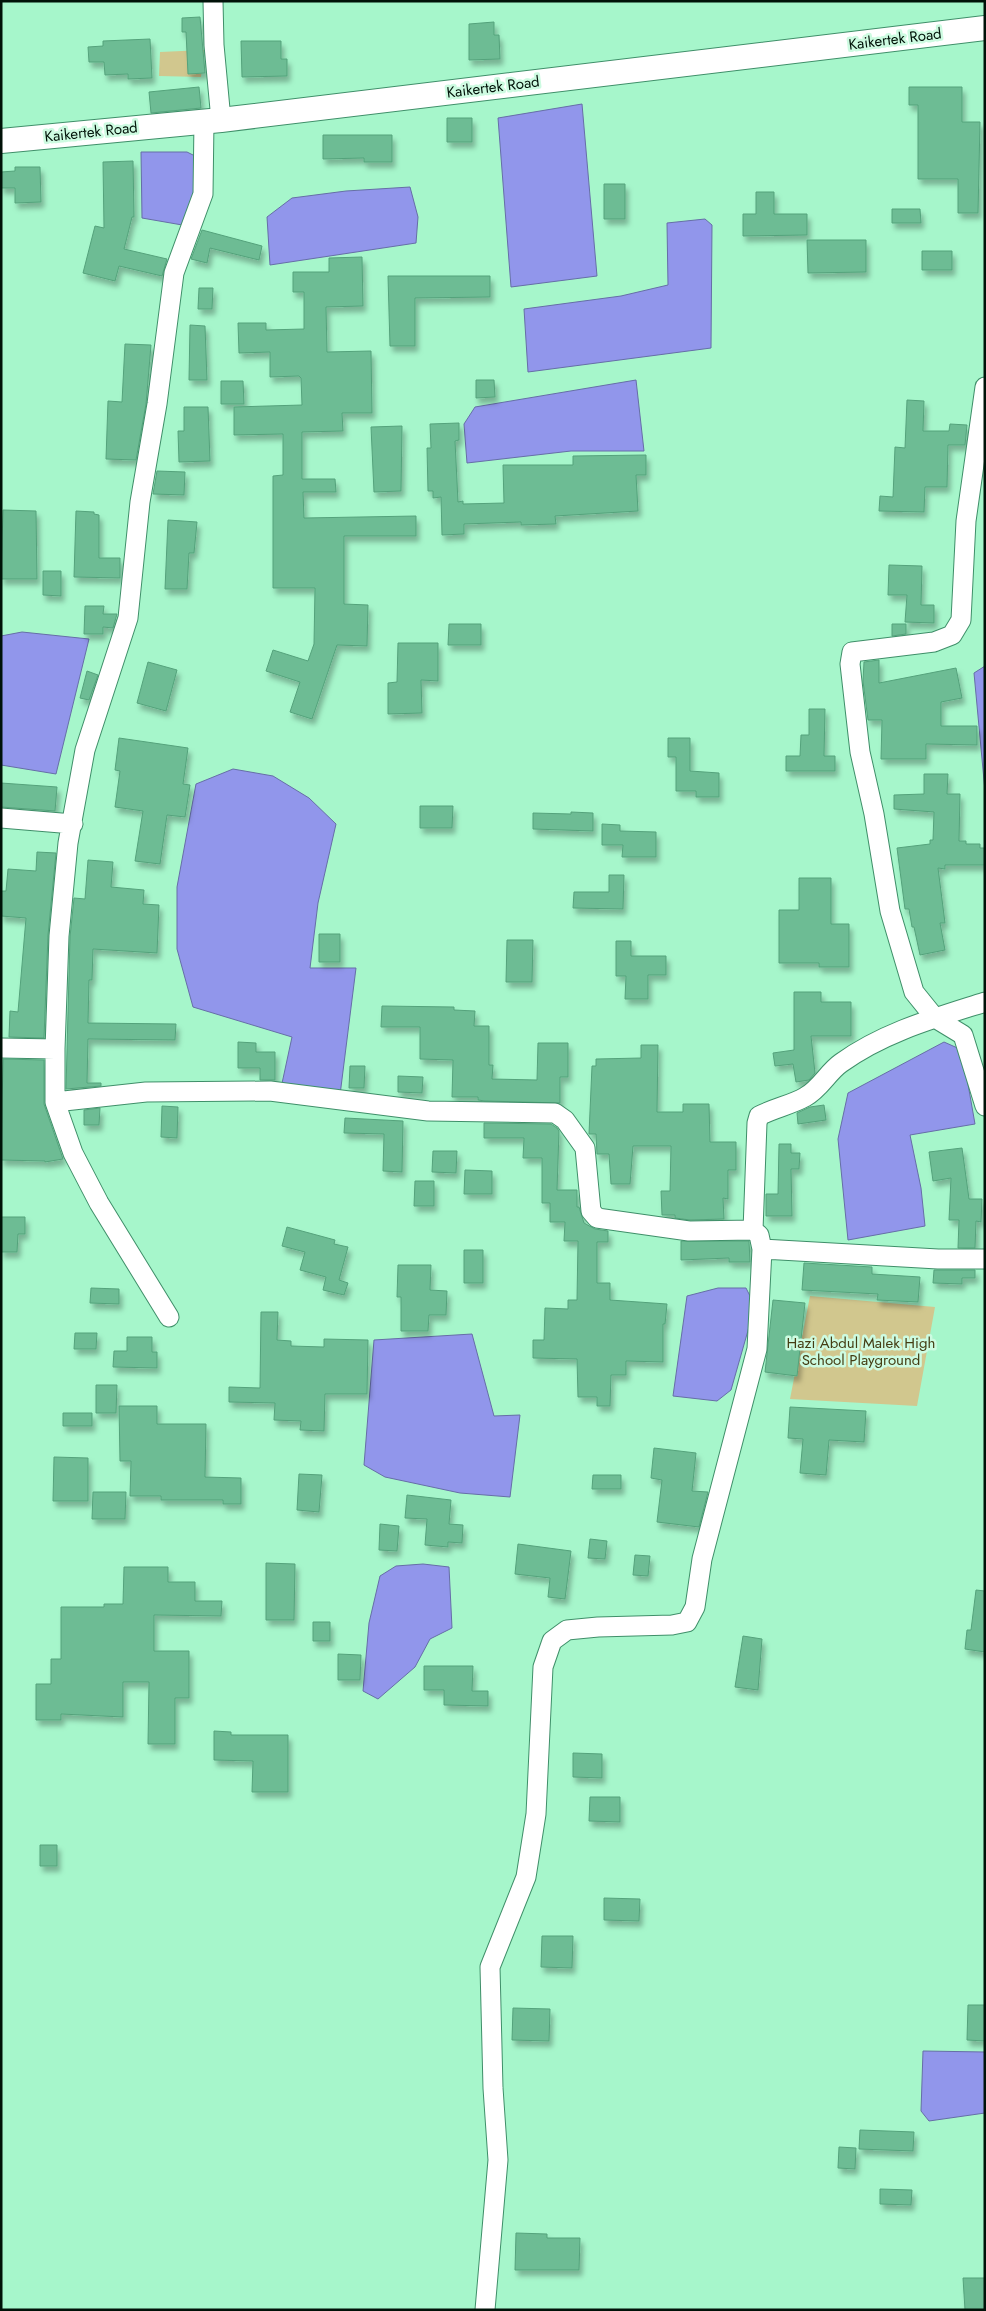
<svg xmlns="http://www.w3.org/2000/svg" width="986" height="2311" font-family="Jost,sans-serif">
<defs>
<filter id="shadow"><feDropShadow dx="3" dy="5.5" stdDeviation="2.5" flood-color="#0004"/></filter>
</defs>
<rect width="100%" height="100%" fill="#a6f6cb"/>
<path fill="#d1c78e" d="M204 50 201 77 159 76 160 52Z
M810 1296 935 1307 917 1406 790 1399Z"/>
<path fill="#9196eb" stroke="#666ea7" d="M582 104 597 276 511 287 498 118Z
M141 152H187L201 159 188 226 142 218Z
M410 187 418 217 416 243 270 265 267 217 292 198 346 191Z
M705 219 712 225 711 348 528 372 524 309 621 296 668 285 667 223Z
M636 380 644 451H571L467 463 464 424 475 407Z
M22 632 89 639 56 774 1 765V636Z
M985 666V791L974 673Z
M233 769 273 776 309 798 336 824 318 903 310 968H356L340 1095 281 1088 292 1037 193 1007 177 949V887L196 784Z
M944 1042 962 1050 975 1124 910 1135 921 1188 925 1226 848 1240 838 1139 848 1093Z
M718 1288H746L755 1306 731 1390 717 1401 673 1396 687 1296Z
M472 1334 494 1416 520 1415 510 1497 460 1493 385 1477 364 1465 374 1340Z
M423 1564 449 1567 452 1628 430 1639 415 1667 378 1699 363 1691 369 1623 380 1576 396 1566Z
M923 2051 985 2052V2113L929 2121 921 2111Z"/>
<path fill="#6dbc94" stroke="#54a27b" filter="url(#shadow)" d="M200 17 205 73 188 74 186 32H182V18Z
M494 22V35H499L500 59 469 60V24Z
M150 39 152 78 128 79V74L105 75 104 62H89L88 47 103 46V41Z
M241 41H281V59H287V76L242 77Z
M199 87 201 108 151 113 149 92Z
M909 87H962V122H980L978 213H958V179H918V105H909Z
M447 118H472V142H447Z
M323 135H392V162H364V158L323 159Z
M133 161 134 217H132L124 249 167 259 162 276 119 266 115 281 83 273 95 226 104 228 103 162Z
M15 167H40L41 202 15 203V188H1V172L15 171Z
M604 184H625V219H604Z
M756 192H774V214H807V235L743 236V214H756Z
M892 209H920L921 223H892Z
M202 230 262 246 259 260 210 248 207 263 191 259Z
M807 240H866V272L808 273Z
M922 251H952V270H922Z
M362 257 363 306 326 307 327 352 371 351 372 413H342L343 431 302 432V479H335L336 492H303L304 518 416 516V536H344V604L368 605 367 646 337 645 312 719 290 712 300 682 266 671 273 650 308 661 314 644 315 588H273V476L283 475V434L234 435V407L302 405 301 378 299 376 270 377V352L239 353 238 323H266V330L304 329V292H293V272H329V258Z
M388 276H490V297L415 298V346H390Z
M199 288H213L212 309H198Z
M190 325 205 326 207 380H189Z
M125 344 151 345 146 404 136 460 106 459 108 401 122 402Z
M476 380H494L495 397 476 398Z
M221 381H243L244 404H221Z
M907 400 924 401 923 431H949L950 424 967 425 965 445H948L947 487H925L924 512 879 511 880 496 893 497 895 447 905 448Z
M184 407H208L210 461 179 462 178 431H184Z
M459 423V440L455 441 458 502 463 501V504L504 503 503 465H573V456L646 455V475H636L638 511 555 516 556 524 521 525V522L464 524V534L442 535 441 497 433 498V491H428L427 448H431L430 424Z
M402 426 401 491 374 492 371 427Z
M157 471 185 472 184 495 153 494Z
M3 510 36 511 37 579H1Z
M76 511 94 512V514L99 515V558H120V578L74 577Z
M168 520 197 522 194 553H189L187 589H165Z
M889 565 922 566 921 605H934V623L905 622 907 595H888Z
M43 571H61V596L43 595Z
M85 606H104L103 614H117L113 628 103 627V634H84Z
M449 624H481V645H448Z
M892 624H906V634L892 636Z
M398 643H438V681L421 680 422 713 388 714V683L397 682Z
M879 660V683L956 668 962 698 941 702V726H977V745L926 744V759H881L882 720H868L863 681 864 662Z
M148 662 177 670 166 711 137 703Z
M87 671 98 675 89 700 80 698Z
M809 709H825L824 756H835V771H786V756H800L801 735H809Z
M119 738 188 748 183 784 190 785 185 817 167 815 160 864 135 861 143 811 115 807 120 771 115 770Z
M668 738H690V771L719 773V797H696V791H676V757H668Z
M924 774H948L947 794H960L959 841H966V844H980V848H985V865H945V869L938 868 945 923H940L945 950 920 955 914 927H912L909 909H905L897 848 930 844V840H933L934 812 894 809V795L924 794Z
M1 783 57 787 55 811 1 807Z
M420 806H453L452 828H420Z
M571 812 593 813V831L533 829V813L571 814Z
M602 824 620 825V831L656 832V857H622L623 845H602Z
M37 852 56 853 48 935 44 1038 9 1037 10 1011 18 1012 26 918 1 916V891H6L8 869 36 871Z
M88 860 113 862 111 887 144 890 143 904 159 905 157 953 93 949 92 980H89L88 1023 176 1024 175 1040 88 1039 87 1083H101V1086L66 1089 70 937 74 898 85 899Z
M609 875H624L623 909 573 908 574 892H609Z
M799 878H831V924H849V967H819V963H779V910H799Z
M319 934H340V962H319Z
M507 940H533L532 982H506Z
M616 941H631V956H666V975H648V999H625L626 976H616Z
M794 992H821V1002H851V1036H811L815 1073 809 1080 796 1082 793 1064 775 1066 773 1053 794 1050Z
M382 1006 454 1007V1010L475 1011 474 1026H489V1065H493L492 1079 537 1080 538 1043H568V1077H560V1103L485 1101 478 1100V1097H452L453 1060 420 1059V1027H381Z
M238 1042 256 1043V1052H275V1080H260V1068H238Z
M641 1045H658L657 1112H683V1104H709L710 1142H736V1170H728V1199L723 1198 724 1219 690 1220 675 1218V1215H662L661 1191H670L671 1146H633L630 1184H611L609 1154H597L596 1134H589L592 1066H596V1059L641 1058Z
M3 1059 44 1060V1104L63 1159 45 1162V1161L1 1160Z
M350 1066H365L364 1088H349Z
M398 1076 423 1077 422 1093 398 1092Z
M824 1105 826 1120 798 1124 797 1113 810 1107Z
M162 1106 178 1107 177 1138 161 1137Z
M100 1108 99 1125H84V1110Z
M345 1118 403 1121 402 1172 383 1171 384 1134 344 1133Z
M484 1123 551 1124 557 1128 559 1131 557 1190H577V1207H579L584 1223 595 1229 608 1231V1242H597V1283H610V1300L667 1304 665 1324H663V1362L626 1361V1375H611L610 1406H597V1397H578L577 1359 533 1358V1340H544L545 1308 568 1309V1300H577L578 1241H564L565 1222H550V1203H542V1158H523L524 1138H484Z
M779 1144H791V1153H800L799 1169H791L792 1216H766V1194H778Z
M962 1148 969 1199H982L981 1222 976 1221 975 1248H958L959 1220H949L951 1178 933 1181 929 1152Z
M433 1151H457L456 1173 432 1172Z
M465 1170 492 1171V1194H464Z
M415 1181H434V1206H414Z
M1 1217H25V1234H18L17 1252H1Z
M287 1227 335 1240 334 1244 348 1247 339 1280 348 1283 344 1295 323 1290 326 1277 300 1270 305 1252 282 1246Z
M681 1241H749L750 1262H729V1258L681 1260Z
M464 1250H483V1283H464Z
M804 1263 872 1267V1274L920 1277 918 1302 877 1300 878 1294 802 1290Z
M398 1265H431L430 1290 447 1291 446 1315H429L428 1331H401V1297H397Z
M934 1270H975V1278H962V1284L933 1283Z
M91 1288 119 1289V1304L90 1303Z
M773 1300 805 1303 797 1376 765 1372Z
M261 1312H278L277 1340 291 1341V1346L324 1347V1339L368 1340 367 1394H325L324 1431 300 1430 301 1421 274 1420 275 1403 229 1402V1387L260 1388Z
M75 1333H97L96 1349H74Z
M127 1337H152V1352H157V1368L113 1367 114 1351H127Z
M96 1385H117L116 1413H96Z
M119 1406H157V1424H206L205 1477 241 1478V1504H223V1500H161V1496H130L131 1461H120Z
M790 1407 866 1411 864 1442 829 1440 826 1475 800 1473 803 1439 788 1438Z
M63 1413H92V1426H63Z
M654 1448 696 1453 692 1491 708 1492 699 1527 657 1522 662 1480 651 1478Z
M54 1457 88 1458V1501H53Z
M299 1474 322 1475 319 1512 297 1510Z
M593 1475H621V1489H592Z
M93 1492H126L125 1519H92Z
M407 1495 451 1500 449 1524 463 1525 462 1543 448 1542V1547L425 1545 427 1519 405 1518Z
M380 1524 399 1526 397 1551 379 1550Z
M590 1539 607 1541 605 1559 588 1558Z
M518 1544 571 1551 565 1599 548 1597 550 1578 515 1574Z
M635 1555 650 1556 648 1576 633 1575Z
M266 1563 295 1564 294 1620H266Z
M124 1567H168V1582H195V1601H222L221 1616 154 1615V1651H189V1698H175V1744H148L149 1682H123V1717L61 1714V1720H36V1684H51V1659H61V1607H104V1604H123Z
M976 1590 985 1591V1652L965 1649 967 1630H971Z
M313 1622H330V1641H313Z
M743 1636 762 1639 758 1690 735 1687Z
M338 1654 361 1655 360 1680H338Z
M424 1666H473L472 1691H488V1706L444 1705V1690H424Z
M214 1731 231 1732V1735H288V1792H252L253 1761 214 1760Z
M573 1753 602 1754V1778L573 1777Z
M590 1797H620V1822L589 1821Z
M40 1845H57V1866H40Z
M604 1898 640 1899 639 1921 604 1920Z
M542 1936H573L572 1968 541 1967Z
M968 2005H985V2041L967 2040Z
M513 2008 550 2009 549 2041 512 2040Z
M860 2130 914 2132 913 2151 859 2149Z
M839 2147 856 2148 855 2169 838 2168Z
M880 2189 912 2190 911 2205 880 2204Z
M516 2233 547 2234V2238H580L579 2270H515Z
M963 2278H985V2310H965Z"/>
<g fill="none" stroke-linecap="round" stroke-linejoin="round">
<g stroke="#3f8f69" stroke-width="21">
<path id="minor" d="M213 1 214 45 221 120
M985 387 966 521 961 620 952 635 934 642 852 652 850 664 860 752 874 814 890 911 914 992 935 1018 963 1035 985 1106
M1 818 73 824
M1 1048 55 1049
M55 1102 146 1092 270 1091 428 1111 555 1113 565 1120 585 1148 591 1211 597 1218 689 1231 753 1230 759 1235 762 1249 757 1349 702 1559 695 1607 687 1622 672 1625 598 1627 567 1630 552 1641 543 1667 536 1814 526 1877 490 1967 493 2088 498 2160 485 2310
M753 1230 757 1123 759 1116C774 1108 791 1105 805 1097 820 1089 828 1072 841 1063 884 1032 935 1018 985 1002
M762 1249 938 1259H985
M169 1317 99 1203 73 1153 55 1102V1049L59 936 68 843 85 750 128 618 140 502 157 404 174 273 203 194 204 121"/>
</g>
<g stroke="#3f8f69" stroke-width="26">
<path id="major" d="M1 141 221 120 985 28"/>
</g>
<use href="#minor" stroke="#fff" stroke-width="19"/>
<use href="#major" stroke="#fff" stroke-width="24"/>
</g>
<g text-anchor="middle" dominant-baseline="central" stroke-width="5" stroke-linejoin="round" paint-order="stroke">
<g font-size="15" fill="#001208" stroke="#cdfbe1">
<text transform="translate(895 39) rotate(-7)">Kaikertek Road</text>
<text transform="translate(493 87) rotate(-7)">Kaikertek Road</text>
<text transform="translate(91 132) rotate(-6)">Kaikertek Road</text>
</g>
<g font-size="15" fill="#443d13" stroke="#cdfbe1">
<text x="861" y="1343">Hazi Abdul Malek High<tspan x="861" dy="17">School Playground</tspan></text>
</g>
</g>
<rect width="986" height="2311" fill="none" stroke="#001208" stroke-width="5"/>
</svg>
